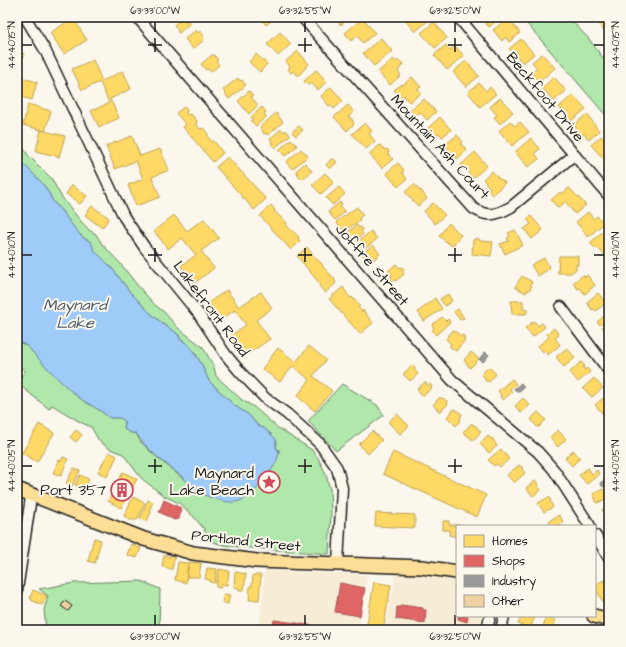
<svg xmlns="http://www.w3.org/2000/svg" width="626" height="647" font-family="'Architects Daughter',sans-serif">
<rect width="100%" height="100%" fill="#fbf7ec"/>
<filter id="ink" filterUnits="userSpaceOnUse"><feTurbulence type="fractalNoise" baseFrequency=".025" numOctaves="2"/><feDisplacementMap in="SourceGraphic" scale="8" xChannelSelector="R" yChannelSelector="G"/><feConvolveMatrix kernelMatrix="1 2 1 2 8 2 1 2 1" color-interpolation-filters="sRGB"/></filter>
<g filter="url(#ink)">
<path fill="#f7ecd6" d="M397 567 457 573V616H491L488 630H385Z
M265 570 367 575 358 630H259Z"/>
<path fill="#b0e7aa" stroke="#668263" d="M521 17H568L589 39 609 66V119Z
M17 138 28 155 51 178 61 196 79 219 89 230 96 234 102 244 119 262 138 286 155 305 164 312 178 328 203 347 214 367 216 376 242 400 254 407 278 428 312 450 318 458 325 472 330 489 331 513 329 554 238 547 224 545 209 541 204 529 193 516 179 503 164 496 141 478 123 454 110 449 99 441 91 427 80 422 52 405 49 409 17 383 25 371 17 364V339C20 344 25 344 29 348 44 364 59 381 77 396 87 404 100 409 110 418 114 418 123 416 125 423 125 425 124 427 124 429L131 433H136L140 441 153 454 199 492 221 500 238 501 249 496 269 474 279 453V450L276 448 277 442 274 437 264 428 258 426 249 415 235 406 209 381 201 363 195 353 188 344 180 339 179 335 163 324 149 312 130 292 111 267 94 250 89 241 82 237 72 225 64 214 52 200 50 195 43 184 17 158Z
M342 384 377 405 384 415 336 451 308 421Z
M141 581 160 589 159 630H46L44 610 48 596 39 589 74 583Z"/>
<path fill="#9ecbf8" stroke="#6a85a0" d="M17 157 43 184 50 195 52 200 64 214 72 225 82 237 91 242 94 250 111 267 130 292 149 312 163 324 178 334 180 339 189 345 201 363 209 381 235 406 249 415 258 426 264 428 276 439V448L279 451C279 461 267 477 260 485 254 492 246 500 236 502 225 503 210 498 201 493 194 489 188 482 182 477 166 463 148 452 136 433H131L124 429C124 427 125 425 125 423 123 416 114 418 110 418 100 409 87 404 77 396 59 381 44 365 29 348 25 344 21 344 17 339Z"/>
<path fill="#ffd966" stroke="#bba050" d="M259 17H275V18L266 25Z
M328 17H349V18L341 25 334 18 331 20Z
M404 17H430L431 18 415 32 403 18Z
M485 17H501L489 27 483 20Z
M594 17H609V26L603 30Z
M73 18 87 40 64 54 50 33Z
M182 18 185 21 187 20 190 23 179 33 177 31 178 30 174 25Z
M363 18 375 33 363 43 357 36 351 41 345 33Z
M508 18 520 33 509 42 506 37 502 41 493 30Z
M434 22 447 38 435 48 421 33Z
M196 30 198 33 200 31 204 36 202 37 204 40 193 49 185 39Z
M280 32 291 44 278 56 267 44Z
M381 38 392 51 374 66 363 53Z
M521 39 534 54 523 63 509 49Z
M446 45 450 50 455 46 464 56 447 70 434 55Z
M298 51 309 64 299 75H297L294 71 291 73 288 69 290 67 286 61Z
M17 52 24 54 18 76H17Z
M256 54 267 64 260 72 249 62Z
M542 54 555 68 539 82 531 73 537 68 532 62Z
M212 55H214L218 60 216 61 219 65 211 72 208 69 206 70 201 64Z
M393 59 396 62 399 60 403 64 398 71 401 75 390 85 378 72Z
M93 60 102 81 123 71 131 89 110 99 119 118 99 127 91 111 109 103 100 82 82 90 72 69Z
M466 61 479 76 466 87 453 72Z
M316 70 324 78 323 79 326 82 318 90 311 83 308 85 304 81Z
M17 76 37 82 32 100 17 96Z
M412 77 421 87 418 89 421 93 410 102 406 99 404 95 401 98 394 90 402 84 403 85Z
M554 77 566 91 554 101 542 88Z
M238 78 240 81 242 80 246 85 229 99 223 90Z
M479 83 486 91 490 87 496 94 480 107 468 92Z
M331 87 343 101 334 109 331 105 329 106 321 96Z
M249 91 253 96 251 97 258 105 249 114 238 101Z
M573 95 586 109 571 121 566 115 569 112 568 111 565 114 559 107Z
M500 98 513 112 500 124 494 117 497 115 490 107Z
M424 99 436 112 427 120 420 112 416 116 410 110Z
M28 104 51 111 45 131 23 125Z
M348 105 354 112 348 117 352 119 354 124 347 131 334 117Z
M184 107 187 110 186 113 188 115 191 114 197 121 196 124 200 129 203 128 208 134V137L212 142 214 141 223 153 213 162 183 127 186 125 176 113Z
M262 107 266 112 264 113 266 117 256 126 251 121 253 119 251 117Z
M276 113 283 122 268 135 266 133 264 134 260 127Z
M587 114 599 131 589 140 584 134 582 135 574 125Z
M440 117 451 130 442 137 439 133 435 136 428 128Z
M510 121 515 126 520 122 529 132 512 146 499 131Z
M365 123 372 131 369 134 375 141 366 149 352 134Z
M299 126 303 130 296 136 292 132Z
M281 129 284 132 286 130 290 135 275 148 271 143 272 141 270 139Z
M41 130 65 136 59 157 36 151Z
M457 135 463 142 461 144 467 150 457 159 445 145Z
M132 136 140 156 160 149 169 170 152 177 160 197 136 206 128 185 143 179 136 161 115 169 106 146Z
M601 136 608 143 609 142V155L604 159 591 145Z
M531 138 540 149 535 153 539 159 528 167 515 152Z
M291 139 297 146 285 156 279 150Z
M380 145 385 150 387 149 389 151 388 154 393 159 382 168 369 154Z
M301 149 308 156 292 169 286 162Z
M475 152 487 166 473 178 461 165Z
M228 157 266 199 254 210 216 167Z
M332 158 337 162 330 169 326 165Z
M305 163 312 171 303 179 302 178 301 179 296 171Z
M398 163 404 170 402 172 407 179 398 187 386 173Z
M492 171 500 180 501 179 505 183 492 195 488 190 490 188 483 179Z
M325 173 334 182 321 194 312 185Z
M414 184 420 191 421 190 427 199 418 206 405 192Z
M72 185 87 196 80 204 66 194Z
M339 187 345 194 333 205 326 198Z
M569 188 586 205 575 214 567 204V203L566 201 558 208 551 200 560 192 562 194Z
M340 202 342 205 340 206 345 212 335 220 328 212Z
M433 203 445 215 435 224 424 211Z
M271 205 275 210 274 211 287 223 286 225 299 237 298 238 300 241 291 250 260 216Z
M92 206 109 218 102 228 85 215Z
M357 207 363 215 359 218 360 220 344 232 336 222Z
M588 212 594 219 597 216 604 223 588 237 576 222Z
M174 215 187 231 204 219 219 238 201 251 214 268 195 283 181 266 196 255 182 238 168 249 154 231Z
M531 216 543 230 532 239 524 229 531 224 527 219Z
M449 223 461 235 452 246 439 236Z
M357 225 359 228 361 227 363 230 361 231 363 234 354 241 347 233Z
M515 230 523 245 505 254 500 244 509 241 507 238 510 236 508 233Z
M371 231 377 239 362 251 356 243Z
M603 231 609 238V252L605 256 598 248 596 249 590 243Z
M476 238 479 239 480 241 493 242 491 256 472 254 473 240Z
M373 245 380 254 370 263 362 254Z
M307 247 315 258 319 261 323 265 322 266 335 279 334 280 336 283 325 293 319 286 320 284 297 256Z
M559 256H578V265H576V269L571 273H558Z
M544 258 550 268 538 276 531 265Z
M396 264 400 268 402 267 404 269 402 271 404 274 396 281 395 280 393 281 390 278 392 276 388 271Z
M583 275 585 277 587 275 595 285 585 294 580 288 578 289 573 283Z
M522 276 532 282 530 285 532 286 529 291 527 290 526 293 515 287Z
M343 287 350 298 352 297 360 306 358 307 362 312 363 310 373 323 360 334 329 299Z
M227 290 239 307 261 292 272 308 256 320 270 339 245 356 230 336 246 325 235 310 220 320 208 303Z
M598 293 606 303 596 311 594 309 592 310 587 302Z
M448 294 452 301 445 306 440 299Z
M435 298 442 309 424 321 418 312Z
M511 301H523V309L527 310V312L526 314H512Z
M458 309 464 318 460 320 454 312Z
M609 312V328L605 331 602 327 604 326 602 323 600 325 597 322Z
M442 317 446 321 448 319 450 322 436 335 432 330 434 328 432 325Z
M534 321 538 326 542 323 545 327 533 337 525 328Z
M554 328 559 335 555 338 560 345 548 355 545 351 543 352 538 346 549 337 547 334Z
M453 330 461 336 462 335 465 337 463 339 465 340 456 351 449 346 451 344 446 339Z
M309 346 326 360 313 376 332 391 315 411 297 396 310 380 293 366 280 382 262 369 278 348 296 362Z
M567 348 575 358 564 367 556 357Z
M471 352 479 359 470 368 464 360Z
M581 362 585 366 583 367 585 370 587 368 590 372 578 382 570 372Z
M413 365 415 368 414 369 418 374 410 381 403 374Z
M489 367 496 374 489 382 488 381 487 382 484 379 485 378 481 374Z
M594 378 603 388 592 397 583 388Z
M512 379 516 384 510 389 512 392 503 400 500 397 501 395 498 391Z
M425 382 428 386 430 384 432 387 431 388V389L423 396 417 389Z
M609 393V412L605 416 595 405Z
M440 397 442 399 443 398 448 402 447 403 448 404 440 412 433 405Z
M523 398 530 405 521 413 515 406Z
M454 409 462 414 460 419 461 421 456 426 447 417Z
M538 412 546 420 539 427H537L531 419Z
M397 414 409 426 400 434 388 422Z
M472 423 474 426 475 425 481 432 473 440 463 432Z
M39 424 54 433 37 462 22 453Z
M76 430 82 435 76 442 70 437Z
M558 430 566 439 558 447 550 437Z
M372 431 382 440 368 454 359 444Z
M488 436 491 439 492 438 497 446 489 453 480 444Z
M501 449 509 459 500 467 497 464 494 466 488 460Z
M573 450 580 458 572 466 565 458Z
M109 452 117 456 107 477 98 472Z
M393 452 486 495 477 517 383 474Z
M63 457 68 459 61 476 53 473 59 460 61 461Z
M519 465 523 468 522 469 525 473 514 483 507 475Z
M74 468 80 471 72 486 66 483Z
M588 468 592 474 597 470 599 474 587 484 579 475Z
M123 472 137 479 121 508 108 501Z
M80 475 89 479 85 489 75 485Z
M535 481 539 484 537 485 541 490 533 496 526 488Z
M603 489 608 498 597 503 593 494Z
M133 497 145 503 137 520H130L124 516Z
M549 497 551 501H550L553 507 544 512 538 503Z
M148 500 153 502 149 511 151 512 147 521H145L140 518Z
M609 506V519H608L605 516 606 515 602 510Z
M376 513 415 515V528L375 526Z
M559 515 563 521 560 524 561 526H551L549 521Z
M443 521H449V525H461L457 526 456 537 449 535 450 530H443Z
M94 538 101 540 95 563 88 561Z
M131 544 141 548 137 558 127 555Z
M172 554 175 555 172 569 162 567 164 555 171 557Z
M178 562 188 563 186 583 175 580Z
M189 562 201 563 199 577H187Z
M207 568 217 569 215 583 210 582V580L205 579Z
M219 569 229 571 227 585 222 584 221 588 216 587Z
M235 572 246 574 244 590H239V588L234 587Z
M253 575H261L259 600H249L250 586H252Z
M604 580 609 589V598L603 602 595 588V585Z
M374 582 391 585 383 630H366Z
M33 590 47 596 42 605 31 600 32 599 30 598Z
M224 594 230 595 228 604 222 602Z
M522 616H535L530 629 518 624Z
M548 616 551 617 550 619 555 620 552 630H542L546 617 547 618Z"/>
<path fill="#e06666" stroke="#a55050" d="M164 500 181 508 179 519 174 520 159 512Z
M340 583 365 588 360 616 335 612Z
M401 605 423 608V610H426L425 623 396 619 397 607H401Z
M458 616H468L467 622 458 619Z
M274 620 296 623 295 630H272Z
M296 623 333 629V630H295Z"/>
<path fill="#999" stroke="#747474" d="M485 352 489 355 483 362 479 359Z
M521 383 524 387 518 392 514 389Z
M607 478 609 483 603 487 600 483Z"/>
<path fill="#efd2a2" stroke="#1c1c1c" d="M65 601 72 606 68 611 61 606Z"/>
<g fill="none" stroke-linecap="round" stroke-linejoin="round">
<g stroke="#1c1c1c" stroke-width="13">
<path id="minor" d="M25 17 45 50 124 217 145 248 198 313 226 355 241 373 265 398 287 414 320 444 337 468 342 488 338 564
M137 17 452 380 538 452 554 470 590 526
M302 17 473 208C488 218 496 215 511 207L574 155
M458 17 609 196
M561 307 609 371
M595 535 609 558
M17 590 31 497 29 495
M487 630 490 616
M501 630 504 616"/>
</g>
<g stroke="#1c1c1c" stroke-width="16">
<path id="major" d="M17 489 144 539 193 553 257 561 422 567 457 572
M594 616 609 620"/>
</g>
<use href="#minor" stroke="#fbf7ec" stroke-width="10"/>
<use href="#major" stroke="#fdde96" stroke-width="13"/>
</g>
</g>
<path fill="none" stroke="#1c1c1c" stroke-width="1.5" d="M155 22V32M305 22V32M455 22V32M155 38V52M305 38V52M455 38V52M22 45H32M148 45H162M298 45H312M448 45H462M594 45H604M155 248V262M305 248V262M455 248V262M22 255H32M148 255H162M298 255H312M448 255H462M594 255H604M155 459V473M305 459V473M455 459V473M22 466H32M148 466H162M298 466H312M448 466H462M594 466H604M155 615V625M305 615V625M455 615V625"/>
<defs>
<g id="sight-ring" transform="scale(1.15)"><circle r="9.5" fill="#fbf7ec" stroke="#d1495b" stroke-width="1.5"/><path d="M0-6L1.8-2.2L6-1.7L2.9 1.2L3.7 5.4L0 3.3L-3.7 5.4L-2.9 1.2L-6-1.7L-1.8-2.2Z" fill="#d1495b"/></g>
<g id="building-ring" transform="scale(1.15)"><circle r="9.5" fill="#fbf7ec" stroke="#d1495b" stroke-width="1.5"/><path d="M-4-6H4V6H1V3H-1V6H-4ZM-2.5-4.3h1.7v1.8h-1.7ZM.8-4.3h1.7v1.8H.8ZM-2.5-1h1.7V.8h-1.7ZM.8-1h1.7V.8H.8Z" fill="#d1495b"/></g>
</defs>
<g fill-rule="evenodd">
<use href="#sight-ring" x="269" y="482"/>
<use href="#building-ring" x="122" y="490"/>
</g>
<g text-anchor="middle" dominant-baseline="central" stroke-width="4" stroke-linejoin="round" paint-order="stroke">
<g font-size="15" fill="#1c1c1c" stroke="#fbf7ec">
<text transform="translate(545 97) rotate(50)">Beckfoot Drive</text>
<text transform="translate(440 147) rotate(47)">Mountain Ash Court</text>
<text transform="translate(372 265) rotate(49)">Joffre Street</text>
<text transform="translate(211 309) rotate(53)">Lakefront Road</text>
<text transform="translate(246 541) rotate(6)">Portland Street</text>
</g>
<g font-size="15" fill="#1c1c1c" stroke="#fbf7ec" text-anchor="end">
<text x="254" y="473">Maynard<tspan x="254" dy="17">Lake Beach</tspan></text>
<text x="106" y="490">Port 357</text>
</g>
<g font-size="16" font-style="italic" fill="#4a5969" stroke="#fbf7ec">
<text x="75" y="305">Maynard<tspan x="75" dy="18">Lake</tspan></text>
</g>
</g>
<rect width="626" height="647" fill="none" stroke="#fbf7ec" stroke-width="44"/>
<rect x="456" y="525" width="140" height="92" fill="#fbf7ec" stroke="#a29f99"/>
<rect x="464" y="535" width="20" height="12" fill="#ffd966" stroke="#a29f99"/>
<text x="492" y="545" font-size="12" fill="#1c1c1c">Homes</text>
<rect x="464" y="555" width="20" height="12" fill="#e06666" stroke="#a29f99"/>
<text x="492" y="565" font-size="12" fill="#1c1c1c">Shops</text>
<rect x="464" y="575" width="20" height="12" fill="#999999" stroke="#a29f99"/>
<text x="492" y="585" font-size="12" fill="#1c1c1c">Industry</text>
<rect x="464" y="595" width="20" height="12" fill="#efd2a2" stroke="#a29f99"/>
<text x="492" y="605" font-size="12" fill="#1c1c1c">Other</text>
<rect x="22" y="22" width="582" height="603" fill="none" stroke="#1c1c1c" stroke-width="1.5"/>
<g font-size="10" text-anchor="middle" fill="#1c1c1c">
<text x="155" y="14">63°33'00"W</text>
<text x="305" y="14">63°32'55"W</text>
<text x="455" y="14">63°32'50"W</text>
<text transform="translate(11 45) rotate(-90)" y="4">44°40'15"N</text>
<text transform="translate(615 45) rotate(-90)" y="4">44°40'15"N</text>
<text transform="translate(11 255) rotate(-90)" y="4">44°40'10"N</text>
<text transform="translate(615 255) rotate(-90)" y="4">44°40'10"N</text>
<text transform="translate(11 466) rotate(-90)" y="4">44°40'05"N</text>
<text transform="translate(615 466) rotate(-90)" y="4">44°40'05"N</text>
<text x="155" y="640">63°33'00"W</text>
<text x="305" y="640">63°32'55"W</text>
<text x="455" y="640">63°32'50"W</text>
</g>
</svg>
